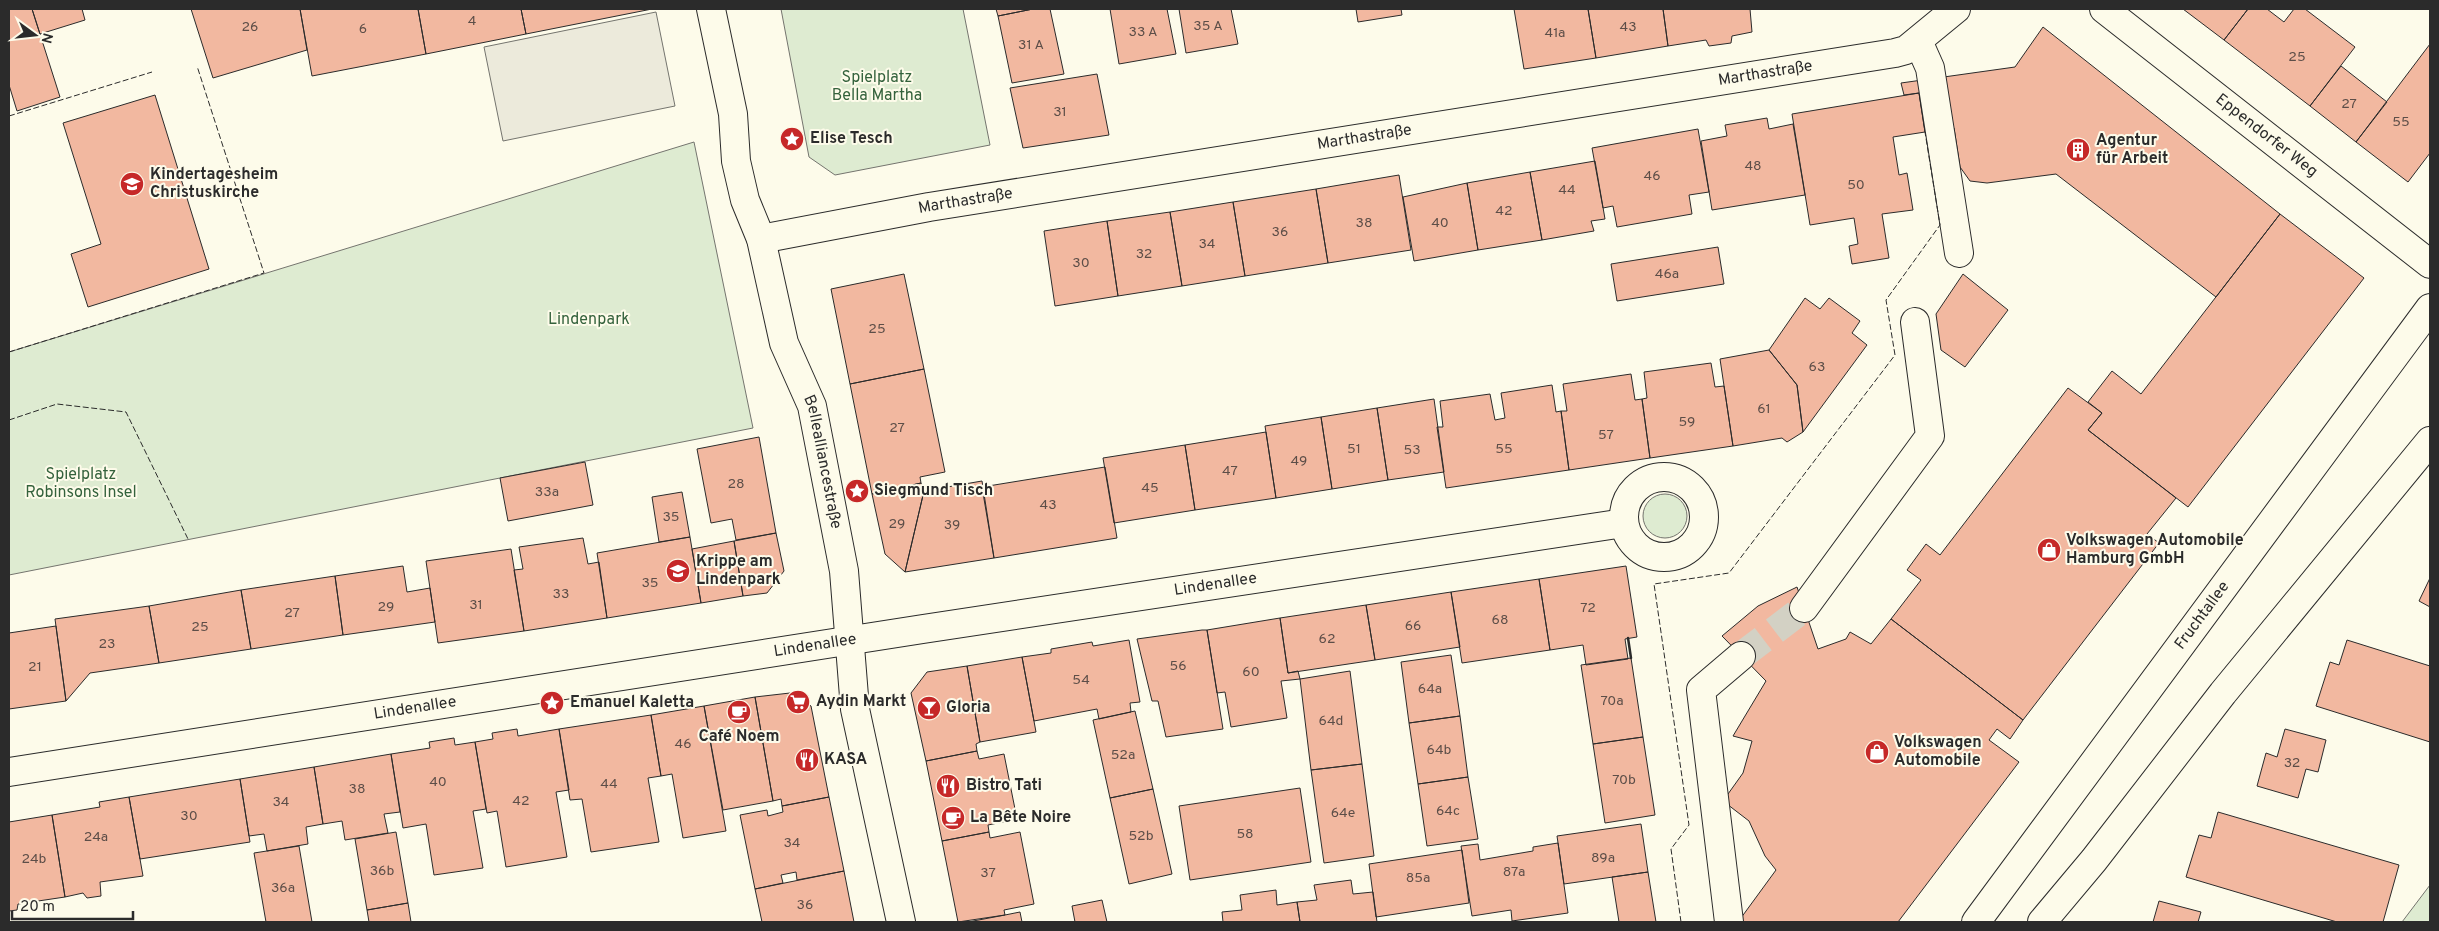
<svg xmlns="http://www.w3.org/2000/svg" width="2439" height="931" font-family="Overpass,sans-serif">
<rect width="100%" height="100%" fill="#fdfbea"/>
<path fill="#deebd1" stroke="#74746e" d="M781 9H963L990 145 835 175 809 157Z
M694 142 753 428 9 575V352Z
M1643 516a22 22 0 1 1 44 0a22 22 0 1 1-44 0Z
M2430 885V922H2402Z"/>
<path fill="#eceadb" stroke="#74746e" d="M656 12 675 106 503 141 484 47Z"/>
<path fill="#f2b8a0" stroke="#2b2b2b" d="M9 9H32L60 97 17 111 9 85Z
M32 9H82L85 20 40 34Z
M191 9H300L307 50 213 78Z
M300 9H418L426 54 312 76Z
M418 9H521L526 34 426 54Z
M521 9H652L526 34Z
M996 9H1033L998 16Z
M1033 9H1050L1064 74 1012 83 998 16Z
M1110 9H1167L1176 54 1119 64Z
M1179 9H1231L1238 44 1186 53Z
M1356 9H1401L1402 15 1358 22Z
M1514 9H1588L1596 58 1524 69Z
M1588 9H1663L1668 46 1596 58Z
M1663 9H1750L1752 32 1732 36 1731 43 1709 46 1706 40 1668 46Z
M2183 9H2248L2224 40Z
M2248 9H2267L2284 22 2294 9H2305L2355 47 2310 106 2224 40Z
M2043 27 2280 214 2216 297 2056 174 1987 183 1970 181 1960 167 1954 128 1925 132 1919 93 1904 95 1901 83 2015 67Z
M2430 44V153L2408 182 2356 142Z
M2341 66 2387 102 2356 142 2310 106Z
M1097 74 1109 135 1023 148 1010 88Z
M1919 93 1925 132 1893 137 1899 175 1907 173 1913 210 1882 214 1889 258 1852 264 1849 246 1858 244 1854 218 1810 225 1792 114Z
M155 95 209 269 88 307 71 254 101 244 63 123Z
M1767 118 1769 129 1793 124 1805 195 1712 210 1701 141 1727 136 1725 125Z
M1698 129 1709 192 1689 195 1692 214 1617 227 1613 206 1603 208 1592 148Z
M1595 161 1605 219 1591 221 1594 231 1542 240 1530 172Z
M1530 172 1542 240 1478 250 1467 183Z
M1399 175 1411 250 1328 263 1316 189Z
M1467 183 1478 250 1414 261 1403 197Z
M1316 189 1328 263 1245 276 1233 202Z
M1233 202 1245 276 1182 286 1170 212Z
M1170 212 1182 286 1118 296 1107 221Z
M2280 214 2364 278 2188 507 2088 430 2102 413 2088 402 2112 371 2141 394Z
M1107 221 1118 296 1055 306 1044 231Z
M1718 247 1724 284 1617 301 1611 264Z
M904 274 924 369 850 384 831 289Z
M1963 274 2008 310 1965 367 1941 350 1936 314Z
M1805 298 1820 309 1829 298 1860 321 1852 333 1867 345 1803 432 1797 385 1769 350Z
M1769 350 1797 385 1803 432 1787 442 1782 438 1733 446 1720 359Z
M1711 363 1715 387 1724 386 1733 446 1650 458 1642 399 1647 398 1644 372Z
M924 369 945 472 920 477 921 483 872 494 850 384Z
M1631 374 1635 400 1642 399 1650 458 1569 470 1561 411H1567L1563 384Z
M1552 385 1556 412 1561 411 1569 470 1446 488 1437 427H1443L1440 401 1490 394 1495 420 1505 418 1501 393Z
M2068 388 2102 413 2088 430 2176 498 2147 534 2159 543 2023 720 1891 619 1921 580 1907 570 1926 544 1940 555Z
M1434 399 1444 472 1388 480 1377 408Z
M1377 408 1388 480 1332 489 1321 417Z
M1321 417 1332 489 1276 498 1265 426Z
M1266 432 1276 498 1195 510 1185 445Z
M759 437 776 533 736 540 732 519 711 523 697 449Z
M1185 445 1195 510 1114 523 1103 458Z
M585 462 593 505 508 521 500 478Z
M1105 467 1117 538 994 558 982 487Z
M982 481 994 558 905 572 924 491Z
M921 483 924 491 905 572 885 554 872 494Z
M682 492 690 537 659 542 652 497Z
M776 533 784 571 767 593 743 596 734 541Z
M690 537 701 603 607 618 597 553Z
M583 538 588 564 599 562 607 618 524 631 514 570 523 569 519 547Z
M734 541 743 596 701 603 692 549Z
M511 549 524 631 438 643 426 561Z
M403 566 407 592 430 588 435 622 343 635 335 576Z
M1626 566 1637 637 1625 639 1628 659 1586 665 1583 645 1550 650 1539 579Z
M335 576 343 635 251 649 241 590Z
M2430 578V607L2419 601Z
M1539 579 1550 650 1462 663 1451 592Z
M1797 587 1818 649 1846 639 1850 632 1871 644 1891 619 2023 720 2010 739 1997 729 1989 740 2019 762 1898 922H1738L1776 870 1765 856 1749 821 1723 801 1743 773 1752 741 1733 736 1766 681 1722 636 1758 606Z
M241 590 251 649 159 663 149 606Z
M1451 592 1460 647 1375 660 1366 605Z
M1366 605 1375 660 1288 673 1280 618Z
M149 606 159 663 90 673 66 701 55 619Z
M1280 618 1288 673 1298 671 1300 679 1281 681 1287 718 1231 727 1225 692 1217 693 1207 630Z
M56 626 66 701 9 709V633Z
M1202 630H1207L1223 729 1166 737 1158 701H1152L1137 639Z
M1129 640 1140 702 1130 703 1131 712 1099 719 1097 709 1034 721 1022 657 1051 653V649L1092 642 1093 646Z
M2347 640 2430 666V742L2316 706 2330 662 2339 665Z
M1451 655 1460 716 1409 723 1401 662Z
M1022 657 1036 732 980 742 967 666Z
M1631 658 1643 737 1593 744 1581 665Z
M967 666 980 742 976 744 977 751 926 761 911 693 927 672Z
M1350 671 1362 764 1311 770 1300 679Z
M790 693 811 706 829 797 782 806 781 799 773 801 755 697Z
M755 697 773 801 723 810 704 706Z
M704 706 726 831 683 838 672 774 661 776 651 715Z
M1135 711 1153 789 1110 798 1093 720Z
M651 715 661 776 648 778 659 842 591 852 582 799 570 800 559 729Z
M1460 716 1468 777 1418 784 1409 723Z
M517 729 518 736 559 729 569 790 556 792 567 857 506 867 497 811 487 813 475 742 493 739 492 733Z
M2285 729 2326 740 2318 772 2306 769 2298 798 2257 786 2266 753 2277 757Z
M1643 737 1655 815 1605 823 1593 744Z
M454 738 455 745 475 742 486 809 473 811 483 868 434 875 426 824 403 828 391 754 430 748 429 742Z
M977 751 979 759 1004 754 1017 819 988 825 989 832 942 841 926 761Z
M391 754 400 812 384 814 388 833 345 840 342 821 323 824 314 767Z
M1362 764 1374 856 1324 863 1311 770Z
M314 767 323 824 306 827 308 844 267 851 264 834 249 836 240 779Z
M1468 777 1478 839 1427 846 1418 784Z
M240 779 250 842 140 859 129 797Z
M1300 788 1311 862 1190 880 1179 806Z
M1153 789 1172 874 1129 884 1110 798Z
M129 797 143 876 100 882 101 896 87 898 83 893 65 897 52 815 100 807 99 802Z
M829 797 844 871 797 880 796 872 781 875 783 883 755 889 740 815 767 810 768 816 783 812 782 806Z
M2218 812 2399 865 2383 922H2337L2186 877 2199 835 2211 838Z
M52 815 65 897 18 904 17 910 9 911V822Z
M1641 824 1648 872 1564 884 1557 836Z
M396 832 408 903 367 910 355 839Z
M989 832 990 838 1020 832 1034 904 1004 910 1005 915 958 922 942 841Z
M1558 843 1568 913 1512 921 1511 910 1472 916 1461 846 1478 844 1480 860 1533 851V847Z
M299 846 312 922H266L254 853Z
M1462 850 1469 903 1376 917 1369 864Z
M844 871 854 922H762L755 889Z
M1648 872 1656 922H1619L1612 877Z
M1351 880 1353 894 1373 892 1377 922H1300L1297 902 1317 900 1314 885Z
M1276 890 1277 905 1297 902 1300 922H1223L1222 912 1242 910 1240 895Z
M1102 900 1107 922H1075L1072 906Z
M2159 901 2201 912 2198 922H2153Z
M408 903 411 922H369L367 910Z
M1020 912 1022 922H968L1005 915Z"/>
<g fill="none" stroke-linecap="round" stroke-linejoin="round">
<path stroke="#d3d1c4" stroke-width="28" stroke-dasharray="28 14" stroke-linecap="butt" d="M1741 656 1804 608"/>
<g stroke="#2b2b2b" stroke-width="30">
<g id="minor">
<path id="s1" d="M711 9 733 114 736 161 745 200 761 239 784 343 812 406 844 571 855 709 901 922"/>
<path id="s2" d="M2104 9 2430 264"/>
<path d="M1918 41 1930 68 1959 253"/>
<path id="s3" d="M761 239 929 207 1895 53 1906 50 1956 9"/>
<circle cx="1664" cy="517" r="40"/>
<path d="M1804 608 1930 436 1915 322"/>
<path id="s4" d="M9 772 923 629 1624 523"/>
<path d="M1729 922 1701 690 1741 656"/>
</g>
</g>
<g stroke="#2b2b2b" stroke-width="30">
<g id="major">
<path id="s5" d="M1976 922 2430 308"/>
<path d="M2042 922 2094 860 2223 693 2430 441"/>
</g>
</g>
<use href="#minor" stroke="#fdfbea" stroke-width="28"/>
<use href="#major" stroke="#fdfbea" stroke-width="28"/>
<path stroke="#2b2b2b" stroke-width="1" stroke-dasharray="6 2.5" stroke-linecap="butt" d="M9 116 152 72
M9 352 264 273 197 66
M9 420 57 404 126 412 188 539
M1681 922 1671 849 1689 825 1654 584 1729 573 1895 355 1886 300 1940 225 1925 132"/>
<path stroke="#2b2b2b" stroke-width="2.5" d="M1628 638 1631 658"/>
</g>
<defs>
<g id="sight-disc" transform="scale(1.25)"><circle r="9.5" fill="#c62828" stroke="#fdfbea"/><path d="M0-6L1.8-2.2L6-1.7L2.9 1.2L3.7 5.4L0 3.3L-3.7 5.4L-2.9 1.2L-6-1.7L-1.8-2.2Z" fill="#fff"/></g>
<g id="building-disc" transform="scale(1.25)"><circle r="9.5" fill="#c62828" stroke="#fdfbea"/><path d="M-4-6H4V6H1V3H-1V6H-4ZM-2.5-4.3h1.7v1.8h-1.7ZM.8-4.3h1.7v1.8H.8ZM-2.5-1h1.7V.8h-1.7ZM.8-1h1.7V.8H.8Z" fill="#fff"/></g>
<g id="school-disc" transform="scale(1.25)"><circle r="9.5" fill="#c62828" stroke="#fdfbea"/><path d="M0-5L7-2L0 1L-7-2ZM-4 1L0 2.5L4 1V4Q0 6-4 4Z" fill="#fff"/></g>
<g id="shop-disc" transform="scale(1.25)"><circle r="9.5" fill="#c62828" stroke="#fdfbea"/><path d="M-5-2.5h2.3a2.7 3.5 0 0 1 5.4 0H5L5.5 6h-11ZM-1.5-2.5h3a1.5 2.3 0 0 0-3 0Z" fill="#fff"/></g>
<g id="supermarket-disc" transform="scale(1.25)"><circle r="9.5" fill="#c62828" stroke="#fdfbea"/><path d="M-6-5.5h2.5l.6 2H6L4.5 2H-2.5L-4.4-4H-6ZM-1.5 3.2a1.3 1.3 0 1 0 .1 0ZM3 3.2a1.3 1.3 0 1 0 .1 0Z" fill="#fff"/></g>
<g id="bar-disc" transform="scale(1.25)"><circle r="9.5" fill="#c62828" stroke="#fdfbea"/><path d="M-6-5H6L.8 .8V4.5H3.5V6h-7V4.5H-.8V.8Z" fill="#fff"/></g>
<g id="cafe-disc" transform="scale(1.25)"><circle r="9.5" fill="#c62828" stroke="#fdfbea"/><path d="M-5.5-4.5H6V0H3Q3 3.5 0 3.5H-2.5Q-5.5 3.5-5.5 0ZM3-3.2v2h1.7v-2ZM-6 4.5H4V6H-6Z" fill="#fff"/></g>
<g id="restaurant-disc" transform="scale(1.25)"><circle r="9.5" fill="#c62828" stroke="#fdfbea"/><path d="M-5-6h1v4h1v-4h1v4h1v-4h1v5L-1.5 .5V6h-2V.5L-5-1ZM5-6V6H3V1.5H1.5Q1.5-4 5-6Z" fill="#fff"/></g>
</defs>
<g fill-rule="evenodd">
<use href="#sight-disc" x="792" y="139"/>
<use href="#building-disc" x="2078" y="150"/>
<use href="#school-disc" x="132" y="184"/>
<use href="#sight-disc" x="857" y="491"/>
<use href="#shop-disc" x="2049" y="550"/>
<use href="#school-disc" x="678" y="571"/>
<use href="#supermarket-disc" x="798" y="702"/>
<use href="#sight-disc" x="552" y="703"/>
<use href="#bar-disc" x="929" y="708"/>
<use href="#cafe-disc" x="739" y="712"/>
<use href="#shop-disc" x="1877" y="752"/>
<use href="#restaurant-disc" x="807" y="760"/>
<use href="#restaurant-disc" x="948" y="786"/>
<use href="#cafe-disc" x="953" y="818"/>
</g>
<g text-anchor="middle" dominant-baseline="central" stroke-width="4" stroke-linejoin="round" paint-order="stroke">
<g font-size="14" fill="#5d4e48">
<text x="472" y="21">4</text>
<text x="1208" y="26">35 A</text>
<text x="250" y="27">26</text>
<text x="1628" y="27">43</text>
<text x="363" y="29">6</text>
<text x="1143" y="32">33 A</text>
<text x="1555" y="33">41a</text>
<text x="1031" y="45">31 A</text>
<text x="2297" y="57">25</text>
<text x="2349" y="104">27</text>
<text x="1060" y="112">31</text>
<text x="2401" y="122">55</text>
<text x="1753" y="166">48</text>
<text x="1652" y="176">46</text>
<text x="1856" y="185">50</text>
<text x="1567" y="190">44</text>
<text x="1504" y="211">42</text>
<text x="1364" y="223">38</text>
<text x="1440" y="223">40</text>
<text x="1280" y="232">36</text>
<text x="1207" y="244">34</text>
<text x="1144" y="254">32</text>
<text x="1081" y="263">30</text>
<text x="1667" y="274">46a</text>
<text x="877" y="329">25</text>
<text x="1817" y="367">63</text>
<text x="1764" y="409">61</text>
<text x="1687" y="422">59</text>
<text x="897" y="428">27</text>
<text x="1606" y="435">57</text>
<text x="1354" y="449">51</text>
<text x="1504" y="449">55</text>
<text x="1412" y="450">53</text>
<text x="1299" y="461">49</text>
<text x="1230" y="471">47</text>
<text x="736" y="484">28</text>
<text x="1150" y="488">45</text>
<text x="547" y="492">33a</text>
<text x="1048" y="505">43</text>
<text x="671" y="517">35</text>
<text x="897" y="524">29</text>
<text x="952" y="525">39</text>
<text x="650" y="583">35</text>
<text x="561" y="594">33</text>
<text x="476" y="605">31</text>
<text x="386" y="607">29</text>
<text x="1588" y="608">72</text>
<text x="292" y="613">27</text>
<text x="1500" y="620">68</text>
<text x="1413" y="626">66</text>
<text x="200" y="627">25</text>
<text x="1327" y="639">62</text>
<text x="107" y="644">23</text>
<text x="1178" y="666">56</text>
<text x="35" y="667">21</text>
<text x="1251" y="672">60</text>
<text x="1081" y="680">54</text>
<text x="1430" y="689">64a</text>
<text x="1612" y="701">70a</text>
<text x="1331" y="721">64d</text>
<text x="683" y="744">46</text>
<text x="1439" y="750">64b</text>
<text x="1123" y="755">52a</text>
<text x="2292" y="763">32</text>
<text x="1624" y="780">70b</text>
<text x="438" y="782">40</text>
<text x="609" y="784">44</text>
<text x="357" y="789">38</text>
<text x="521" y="801">42</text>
<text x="281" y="802">34</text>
<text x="1448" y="811">64c</text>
<text x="1343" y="813">64e</text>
<text x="189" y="816">30</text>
<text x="1245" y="834">58</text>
<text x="1141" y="836">52b</text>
<text x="96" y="837">24a</text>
<text x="792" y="843">34</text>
<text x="1603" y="858">89a</text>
<text x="34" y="859">24b</text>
<text x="382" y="871">36b</text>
<text x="1514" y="872">87a</text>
<text x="988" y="873">37</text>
<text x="1418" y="878">85a</text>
<text x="283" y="888">36a</text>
<text x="805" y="905">36</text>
</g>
<g font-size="16" fill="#2b2b2b" stroke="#fdfbea">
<text stroke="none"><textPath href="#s3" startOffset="1018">Marthastraße</textPath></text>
<text stroke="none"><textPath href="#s2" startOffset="206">Eppendorfer Weg</textPath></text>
<text stroke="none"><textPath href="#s3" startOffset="612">Marthastraße</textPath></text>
<text stroke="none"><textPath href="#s3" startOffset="208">Marthastraße</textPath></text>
<text stroke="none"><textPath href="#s1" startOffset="469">Bellealliancestraße</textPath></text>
<text stroke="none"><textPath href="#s4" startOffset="1221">Lindenallee</textPath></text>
<text stroke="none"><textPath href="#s5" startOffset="381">Fruchtallee</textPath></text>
<text stroke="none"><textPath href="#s4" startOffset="816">Lindenallee</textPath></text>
<text stroke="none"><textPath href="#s4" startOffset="411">Lindenallee</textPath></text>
</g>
<g font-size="16" fill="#34623c" stroke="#fdfbea">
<text x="877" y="78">Spielplatz<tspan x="877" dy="18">Bella Martha</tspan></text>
<text x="589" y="320">Lindenpark</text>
<text x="81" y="475">Spielplatz<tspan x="81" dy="18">Robinsons Insel</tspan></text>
</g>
<g font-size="16" font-weight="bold" fill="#2b2b2b" stroke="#fdfbea" text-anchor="start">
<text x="810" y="139">Elise Tesch</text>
<text x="2096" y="141">Agentur<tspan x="2096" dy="18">für Arbeit</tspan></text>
<text x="150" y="175">Kindertagesheim<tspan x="150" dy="18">Christuskirche</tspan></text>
<text x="874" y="491">Siegmund Tisch</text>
<text x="2066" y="541">Volkswagen Automobile<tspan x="2066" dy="18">Hamburg GmbH</tspan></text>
<text x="696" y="562">Krippe am<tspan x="696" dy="18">Lindenpark</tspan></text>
<text x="816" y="702">Aydin Markt</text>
<text x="570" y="703">Emanuel Kaletta</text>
<text x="946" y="708">Gloria</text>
<text x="739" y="737" text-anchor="middle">Café Noem</text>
<text x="1894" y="743">Volkswagen<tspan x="1894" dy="18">Automobile</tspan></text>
<text x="824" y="760">KASA</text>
<text x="966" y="786">Bistro Tati</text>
<text x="970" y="818">La Bête Noire</text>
</g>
</g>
<rect width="2439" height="931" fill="none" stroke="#2b2b2b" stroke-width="20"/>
<g transform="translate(35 35) rotate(105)" stroke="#fdfbea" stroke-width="4" paint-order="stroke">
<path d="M0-4L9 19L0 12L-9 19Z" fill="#2b2b2b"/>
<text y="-8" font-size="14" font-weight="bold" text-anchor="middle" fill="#2b2b2b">N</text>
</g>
<path d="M12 911v8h121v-8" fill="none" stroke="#2b2b2b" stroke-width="2.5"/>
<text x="20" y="911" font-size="15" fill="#2b2b2b" stroke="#fdfbea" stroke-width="4" paint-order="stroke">20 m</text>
</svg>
